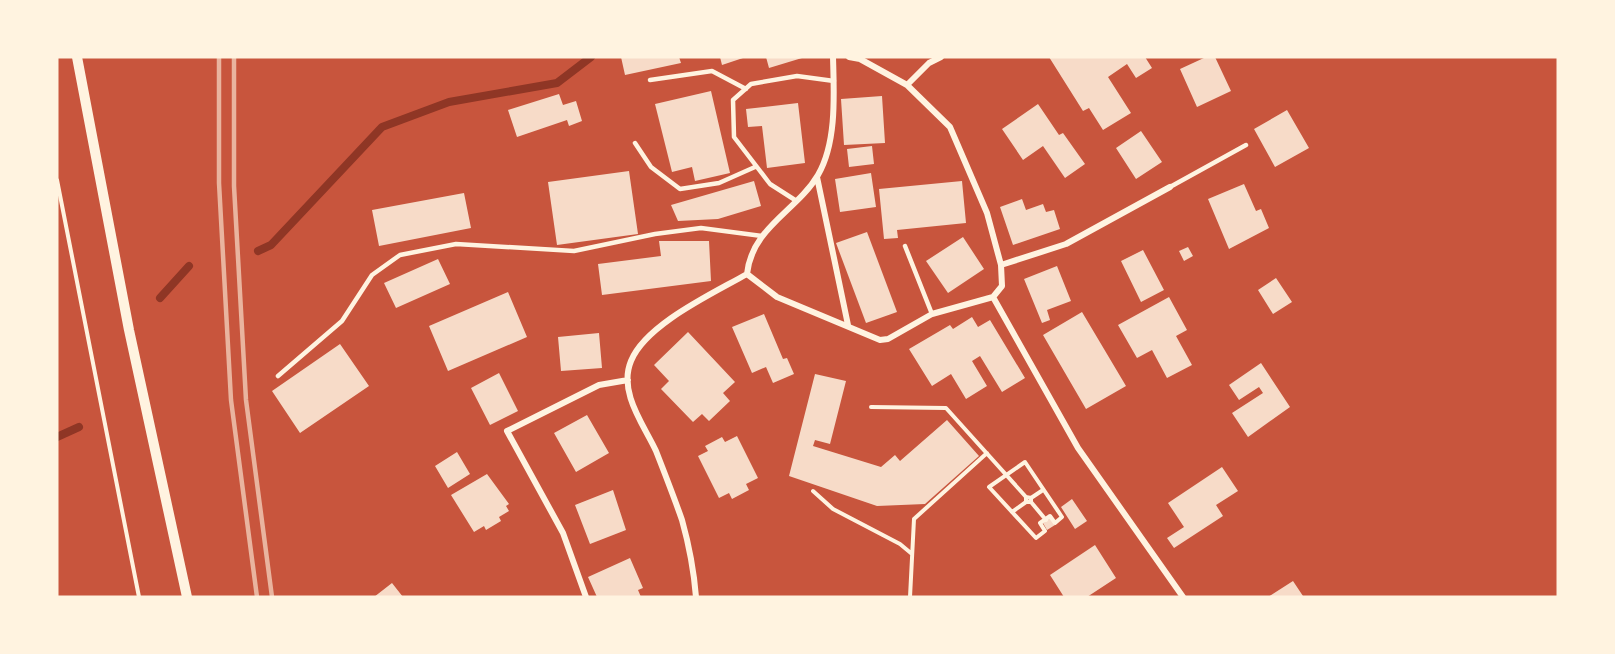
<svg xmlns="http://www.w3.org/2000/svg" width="1615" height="654" font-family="Jost,sans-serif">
<rect width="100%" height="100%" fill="#c8553d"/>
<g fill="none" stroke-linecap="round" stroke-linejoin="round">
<path stroke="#8f3625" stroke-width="8" d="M258 251 271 245 382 127 449 102 557 83 591 57
M160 298 189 266
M57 437 79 427"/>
</g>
<path fill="#f7dbc8" d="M621 57H679L681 63 625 75Z
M720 57H746L722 65Z
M766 57H802V58L769 68Z
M1049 57H1145L1152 68 1136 78 1127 64 1108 77 1131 113 1103 130 1089 108 1083 111Z
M1206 57H1215L1231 91 1197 107 1180 69Z
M711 91 730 173 695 181 692 167 672 172 655 104Z
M559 94 563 105 576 101 582 121 569 126 567 120 517 137 508 110Z
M882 96 885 143 844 145 841 99Z
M798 103 805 163 767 168 762 126 748 127 746 109Z
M1038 104 1059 135 1063 133 1085 164 1065 178 1043 146 1023 160 1002 129Z
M1287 110 1309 148 1275 167 1254 129Z
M1141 131 1162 162 1136 179 1116 148Z
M872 146 874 164 849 167 847 149Z
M629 171 638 234 557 245 548 182Z
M871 173 876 207 840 212 835 179Z
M754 181 761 206 718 219 678 221 671 205Z
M962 181 966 223 897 230 898 238 884 239 879 189Z
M1244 184 1256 211 1261 209 1269 228 1229 249 1208 199Z
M464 193 471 228 379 246 372 210Z
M1022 199 1026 210 1043 204 1046 212 1054 210 1060 229 1013 245 1000 207Z
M867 232 897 312 866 323 836 243Z
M963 237 984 269 948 293 926 261Z
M659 241H709L711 281 602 295 598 264 661 256Z
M1188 247 1193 256 1184 261 1179 251Z
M1143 250 1164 290 1141 302 1121 261Z
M438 259 450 284 396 308 384 283Z
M1057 266 1071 301 1047 310 1050 320 1042 323 1024 279Z
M1276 278 1292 302 1273 314 1258 290Z
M508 292 527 337 448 371 429 326Z
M1169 297 1187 330 1176 336 1192 365 1167 378 1152 350 1137 358 1118 325Z
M1082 312 1126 386 1086 409 1043 335Z
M764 314 783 359 787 358 794 374 773 383 766 367 752 373 732 327Z
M972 317 978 327 990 320 1025 378 1002 392 980 356 972 361 987 386 966 399 951 374 932 386 909 349 950 325 953 329Z
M688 332 735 382 723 393 730 401 709 421 702 414 693 422 661 389 669 381 654 365Z
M599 333 602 368 561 371 558 337Z
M340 344 369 386 300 433 272 391Z
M1261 363 1290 407 1248 437 1232 413 1263 393 1259 387 1239 400 1229 385Z
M499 373 518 411 490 425 471 388Z
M815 374 846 381 830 444 815 440 813 446 881 467 895 455 900 461 947 420 979 456 925 504 877 506 789 476Z
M587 415 609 453 576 472 554 433Z
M737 436 758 478 746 484 749 490 732 499 729 493 719 498 698 456 708 451 705 446 722 437 725 442Z
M457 452 470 474 448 488 435 466Z
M1222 467 1238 491 1216 505 1223 516 1174 548 1167 538 1184 527 1168 503Z
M487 474 509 504 506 506 509 511 499 517 501 521 486 530 484 526 474 532 451 495Z
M613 490 626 530 590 544 575 505Z
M1072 499 1087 521 1075 529 1061 507Z
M1050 518 1055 525 1047 530 1043 523Z
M1095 545 1116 578 1087 597H1064L1050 575Z
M630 558 643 588 638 590 641 597H597L588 577Z
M1293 581 1303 596 1301 597H1268Z
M392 583 403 597H374Z"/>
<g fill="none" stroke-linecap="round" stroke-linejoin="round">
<path stroke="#fff3e0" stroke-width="4" d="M57 180 139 597
M871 407 946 408 1026 497
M1025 462 1062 517 1055 523 1050 516 1040 523 1045 531 1036 538 989 487Z
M813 491 833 509 900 544 912 554
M1031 498 1043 490
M1031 502 1046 520
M1012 512 1026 502H1031V498L1026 497V502
M910 597 914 519 987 453"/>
<path stroke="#fff3e0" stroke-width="4.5" d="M650 80 712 71 746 89
M635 143 651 167 680 189 719 183 755 167
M1170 187 1246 145
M795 200 770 184 734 137 733 100 751 84 797 76 834 81
M905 246 932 314
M278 376 342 321 372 275 400 255 456 244 574 251 655 234 701 228 762 236"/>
<path stroke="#fff3e0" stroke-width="6" d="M849 57 860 59 907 85 950 127 987 213 1001 265 1002 286 993 297 1078 448 1183 597
M907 85 929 63 941 57
M817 177 848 325
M1001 265 1066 244 1170 187
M747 274 777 297 880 340 888 339 932 314 993 297
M586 597 563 533 507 431 599 385 628 380
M696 597C694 572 689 545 682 520 674 497 665 474 656 451 644 425 618 392 631 361 646 324 714 293 747 274 752 227 797 211 818 175 837 142 834 94 833 57"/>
<path stroke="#fff3e0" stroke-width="10" d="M77 57 129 330 187 597"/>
<path stroke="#e9b49f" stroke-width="4.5" d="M219 57V183L231 400 257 597
M234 57V186L246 400 272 597"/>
</g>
<rect width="1615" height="654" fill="none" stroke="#fff3e0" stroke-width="117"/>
</svg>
